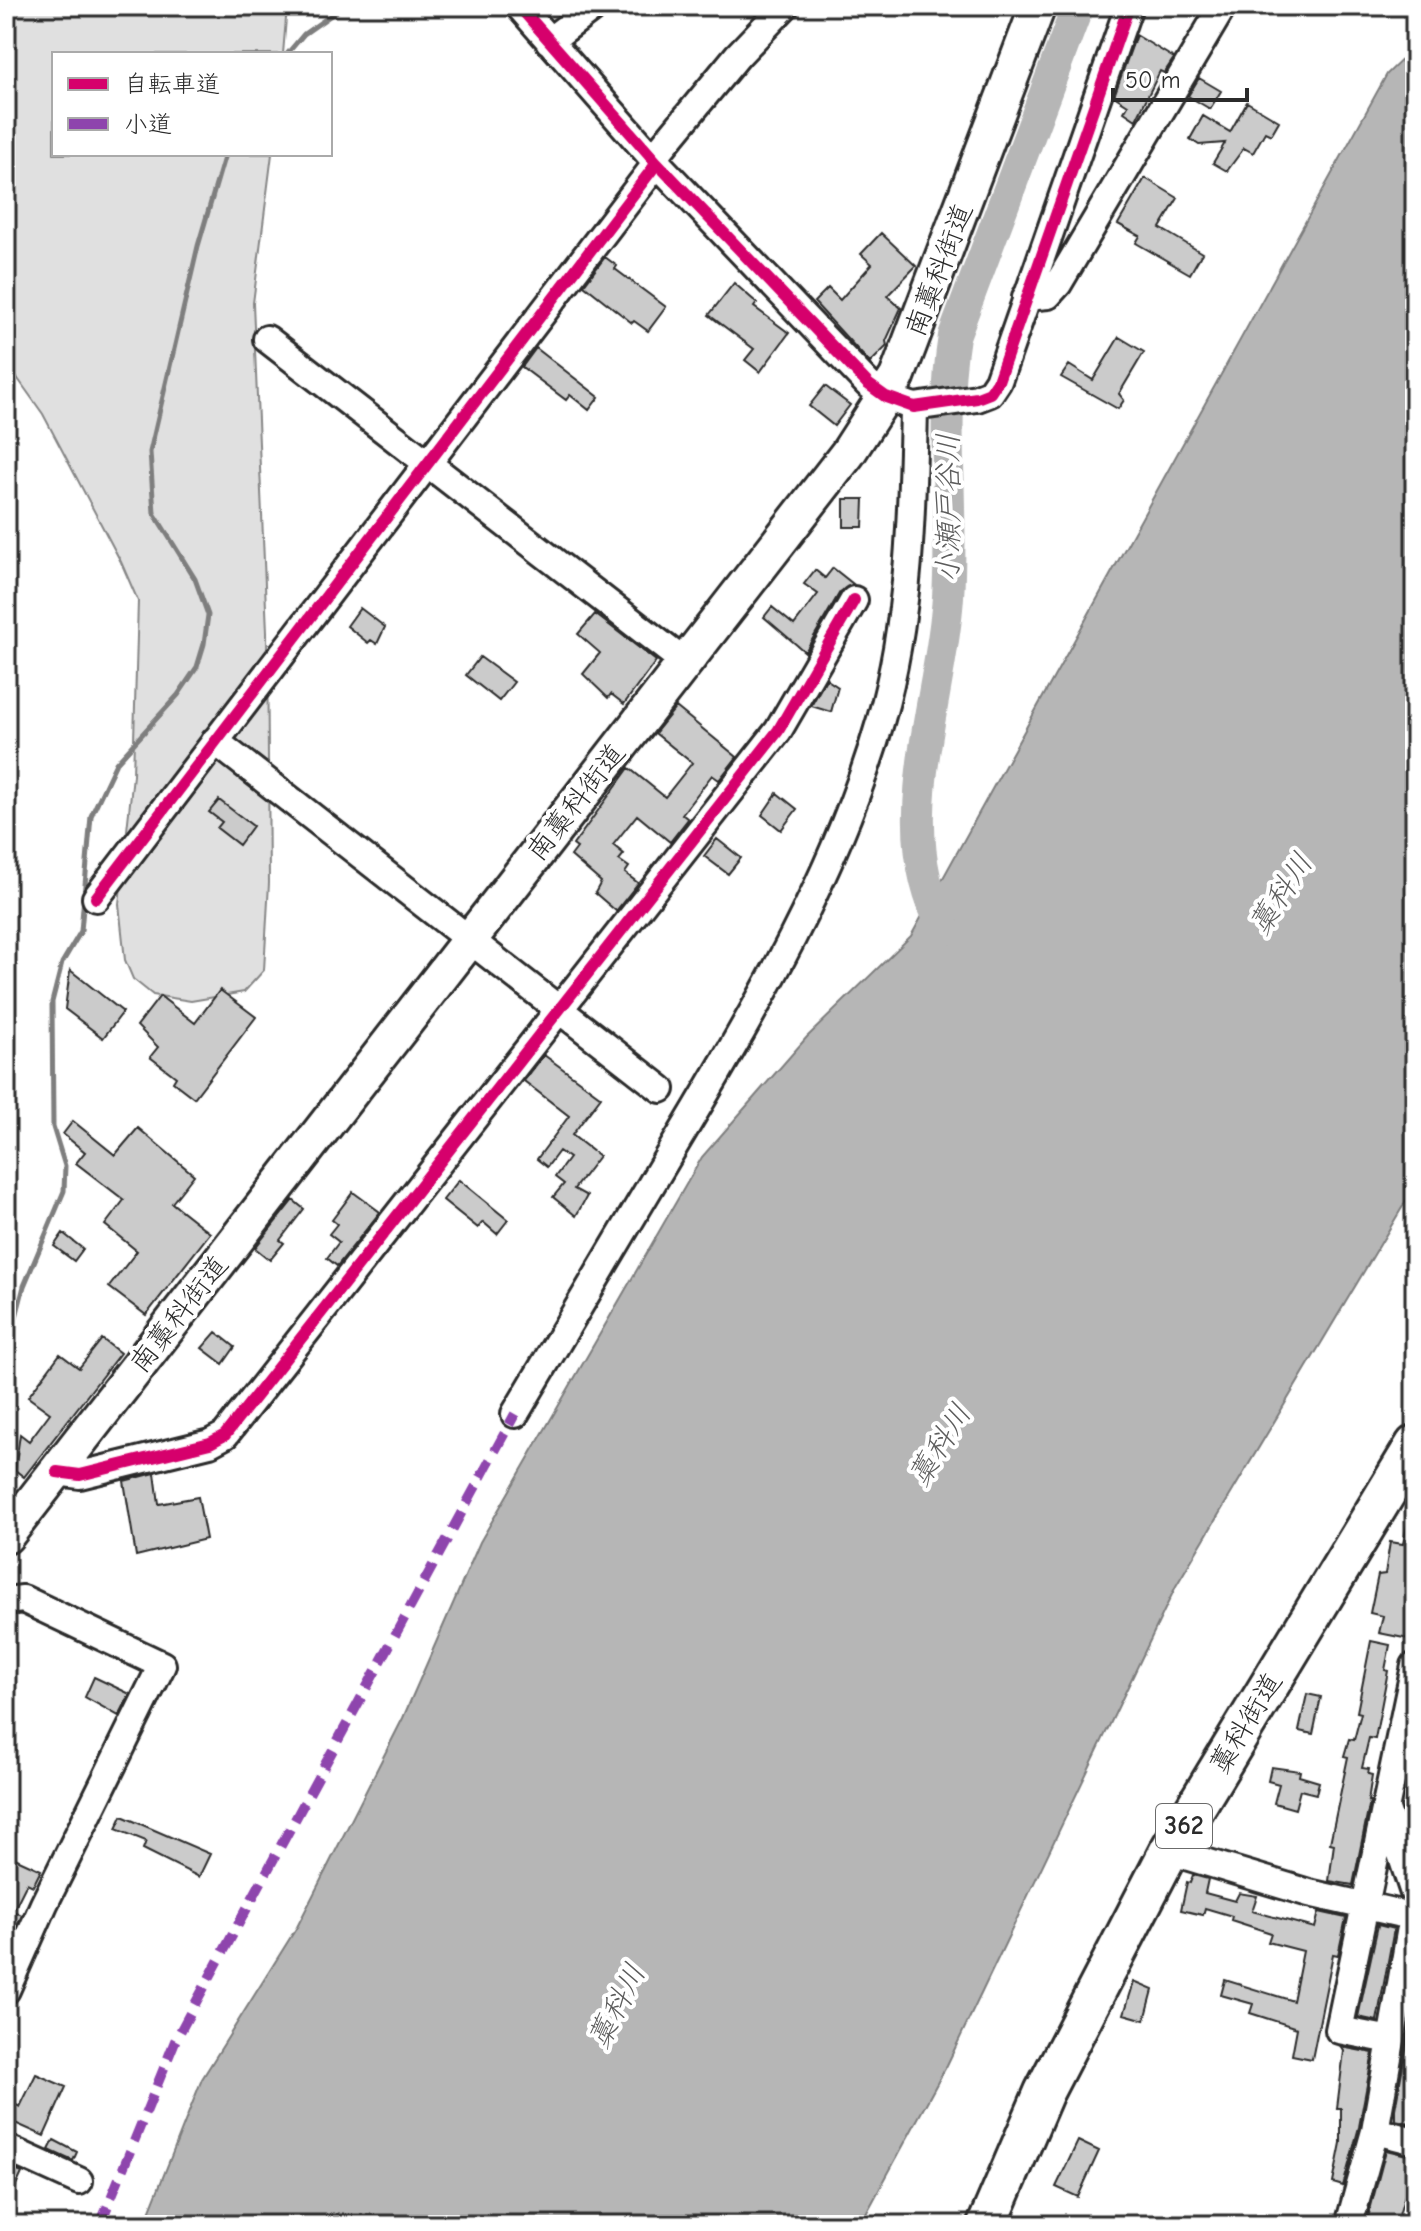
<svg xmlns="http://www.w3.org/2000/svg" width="1421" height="2231" font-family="'Comic Neue','Klee One',sans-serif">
<rect width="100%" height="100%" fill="#fff"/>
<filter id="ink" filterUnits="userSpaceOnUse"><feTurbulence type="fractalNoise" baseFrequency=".0125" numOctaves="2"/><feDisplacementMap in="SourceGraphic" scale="16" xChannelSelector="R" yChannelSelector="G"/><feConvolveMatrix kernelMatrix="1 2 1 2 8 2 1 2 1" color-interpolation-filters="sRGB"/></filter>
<g filter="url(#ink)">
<path fill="#e0e0e0" stroke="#868686" stroke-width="2" d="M6 6H287L283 54H54V154H272L253 303 267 632 269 883 264 970 244 992 191 1001 153 995 133 979 125 960 119 904 133 775 138 601 121 562 43 414 6 362Z"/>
<path fill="#b6b6b6" stroke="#7e7e7e" stroke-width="2" d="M1415 47V1186L1176 1586 947 2065 860 2225H144L202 2079 297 1927 403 1718 480 1542 702 1157 807 1037 911 936 1387 74Z"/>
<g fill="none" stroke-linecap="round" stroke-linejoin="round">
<path stroke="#7e7e7e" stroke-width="5" d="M287 54 304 34 344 6
M6 1504 15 1321 24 1286 64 1191 65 1166 53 1127 52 1002 62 963 81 931 91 816 116 763 178 695 197 667 204 644 208 615 195 579 154 513 150 452 198 246 225 154"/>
<path stroke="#b6b6b6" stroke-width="32" d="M945 930C888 830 941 704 948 597 954 510 940 423 954 336L1078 6"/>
</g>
<path fill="#cbcbcb" stroke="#2b2b2b" stroke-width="2" d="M1136 35 1174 58 1164 73 1160 71 1136 120 1124 112 1128 105 1114 96Z
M1199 78 1221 91 1210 109 1188 96Z
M1247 102 1279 121 1271 135 1265 132 1253 153 1244 148 1227 171 1213 163 1225 143 1199 145 1190 139 1203 116 1230 132Z
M1145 178 1178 198 1160 228 1202 253 1190 274 1136 243 1140 236 1118 224Z
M881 233 916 266 887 296 901 308 886 341 887 346 870 363 814 302 828 288 840 300 872 264 861 254Z
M605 257 617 266 615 269 666 307 648 331 634 321 632 323 584 285Z
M734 283 757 303 754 307 789 333 760 372 745 360 754 349 709 315Z
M1119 337 1144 352 1119 394 1124 400 1118 409 1061 377 1069 365 1093 380Z
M536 348 599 397 589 410 570 395 566 400 522 367Z
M825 386 850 405 834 426 809 406Z
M844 499H864L863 527H844Z
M833 568 853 584 840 592 805 652 764 617 772 607 794 625 818 594 804 584 815 570 825 578Z
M360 608 385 627 377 644 371 640 368 643 347 626Z
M595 614 656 661 624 704 611 694 608 698 583 674 600 653 578 634Z
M480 657 514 682 499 701 466 675Z
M826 679 838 687 831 712 811 706Z
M676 707 737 757 719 780 712 775 682 814 688 819 670 842 637 815 613 845 624 854 619 860 629 867 625 873 638 883 616 911 595 893 601 882 571 856 577 848 573 845 629 768 665 797 692 763 655 733Z
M777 793 797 809 781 830 762 815Z
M219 800 253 826 239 845 217 828 222 822 209 812Z
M717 839 741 858 728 874 704 856Z
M70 970 123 1012 103 1038 65 1009Z
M220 990 256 1017 194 1098 173 1082 176 1077 150 1057 158 1047 137 1026 160 996 195 1023Z
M544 1055 601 1097 572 1135 599 1156 574 1189 587 1196 576 1216 553 1197 564 1184 555 1177 569 1158 559 1151 547 1167 537 1159 569 1116 524 1081Z
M73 1121 115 1155 138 1128 194 1175 172 1203 210 1233 146 1315 109 1287 137 1251 105 1225 124 1200 76 1163 85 1152 63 1134Z
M459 1180 508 1220 497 1234 483 1222 478 1228 443 1200Z
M353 1192 380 1212 337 1266 327 1258 339 1242 329 1234 337 1224 332 1220Z
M293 1200 304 1209 280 1240 284 1243 270 1260 255 1248Z
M63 1233 83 1249 74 1261 54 1246Z
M216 1332 235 1347 223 1364 202 1348Z
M102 1339 120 1353 24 1477 15 1470 20 1434 29 1441 50 1413 28 1397 60 1354 79 1368Z
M155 1473 159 1504 198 1497 206 1539 136 1556 124 1481Z
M1409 1516 1415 1517 1411 1585H1415L1409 1614 1413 1623 1409 1639 1379 1633 1383 1616 1370 1613 1378 1575 1385 1574 1390 1542 1403 1544Z
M1371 1641 1390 1645 1385 1670 1388 1671 1375 1739 1369 1738 1362 1768 1369 1769 1368 1774 1372 1775 1368 1801H1370L1353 1885 1329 1881 1334 1844 1330 1843 1348 1757 1344 1756 1349 1739 1354 1740 1361 1713 1357 1712Z
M94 1677 130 1694 119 1716 85 1697Z
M1307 1694 1321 1697 1313 1734 1299 1731Z
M1271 1767 1300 1771 1299 1776 1319 1782 1316 1794 1300 1790 1295 1809 1274 1803 1279 1784 1268 1781Z
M122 1816 210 1854 199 1877 143 1849 146 1841 116 1829Z
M6 1854 41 1870 33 1886 27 1883 13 1911 22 1915 6 1950Z
M1193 1875 1208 1879 1205 1893 1235 1901 1239 1893 1257 1896 1252 1911 1315 1928 1319 1912 1346 1918 1338 1955 1333 1954 1312 2059 1292 2055 1297 2028 1250 2013 1253 2004 1221 1995 1225 1980 1293 2001 1303 1951 1268 1942 1271 1933 1231 1920 1232 1916 1205 1908 1203 1915 1181 1910 1187 1882 1190 1883Z
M1378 1925 1394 1929 1377 2021 1358 2017Z
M1134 1982 1153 1990 1145 2020 1124 2014Z
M1411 2022H1415V2124L1395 2120V2109Z
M1341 2047 1373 2053 1359 2127 1343 2186 1333 2183 1341 2143V2108H1337L1344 2051Z
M36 2074 66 2087 44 2136 6 2119V2100L20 2107Z
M54 2140 77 2152 73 2161 49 2150Z
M1078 2141 1099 2151 1078 2197 1056 2187Z
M1386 2150 1415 2157V2162L1396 2225H1366Z
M6 2166 22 2173 6 2208Z"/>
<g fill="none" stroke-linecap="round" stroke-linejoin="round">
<g stroke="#2b2b2b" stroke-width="32">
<path id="minor" d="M519 6 657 163 868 384 886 397 914 407 977 398 990 393 998 381 1129 6
M549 41 595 6
M653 158 738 55 785 6
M1026 297 1048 295 1058 284 1223 6
M267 339 684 662
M215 741 661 1089
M96 898 657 163
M515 1414C569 1324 622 1233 676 1143 756 1010 838 870 881 719 910 618 912 510 914 407
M57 1472 80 1475 210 1443 225 1435 778 731 854 600
M6 1601 23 1599 162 1665 44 1904 6 1990
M1387 1812 1415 1896
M1169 1851 1309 1893 1415 1917
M1391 2040 1339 2030 1415 1666
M1375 2131 1415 2141
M6 2148 79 2181
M1349 2225 1375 2131 1413 1916"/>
</g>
<g stroke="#2b2b2b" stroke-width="40">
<path id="major" d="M6 1536 848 453 897 377 1038 6"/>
</g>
<g stroke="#2b2b2b" stroke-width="44">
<path id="highway" d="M987 2225 1044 2092 1169 1851 1415 1445"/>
</g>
<use href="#minor" stroke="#fff" stroke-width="26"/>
<use href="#major" stroke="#fff" stroke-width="34"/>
<use href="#highway" stroke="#fff" stroke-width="38"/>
<path stroke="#8e44ad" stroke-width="10" stroke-dasharray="20 10" stroke-linecap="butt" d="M100 2225 175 2041 515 1414"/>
<g stroke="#fff" stroke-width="17">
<path id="cycleway" d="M519 6 657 163 868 384 886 397 914 407 977 398 990 393 998 381 1129 6
M96 898 657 163
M57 1472 80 1475 210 1443 225 1435 778 731 854 600"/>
</g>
<use href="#cycleway" stroke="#d6006c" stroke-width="12"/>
</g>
</g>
<g text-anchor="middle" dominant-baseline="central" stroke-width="8" stroke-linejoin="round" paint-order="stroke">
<rect fill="#fff" stroke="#6b6b6b" stroke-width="2" x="1156" y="1804" width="56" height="44" rx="6"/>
<g font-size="26" font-weight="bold" fill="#2b2b2b">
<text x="1184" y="1826">362</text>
</g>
<g font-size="28" fill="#2b2b2b" stroke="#fff">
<text transform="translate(939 270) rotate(-69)">南藁科街道</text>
<text transform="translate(576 802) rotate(-52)">南藁科街道</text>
<text transform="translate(179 1314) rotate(-52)">南藁科街道</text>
<text transform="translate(1246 1723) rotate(-59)">藁科街道</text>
</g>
<g font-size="30" font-style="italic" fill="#5c5c5c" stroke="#fff">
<text transform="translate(948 508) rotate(-90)">小瀬戸谷川</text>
<text transform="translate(1281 894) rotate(-57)">藁科川</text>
<text transform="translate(940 1445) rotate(-58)">藁科川</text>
<text transform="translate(617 2006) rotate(-63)">藁科川</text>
</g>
</g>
<rect width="1421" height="2231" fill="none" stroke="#fff" stroke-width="32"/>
<rect x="16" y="16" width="1389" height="2199" fill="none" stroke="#2b2b2b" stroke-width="3" filter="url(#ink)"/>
<rect x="52" y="52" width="280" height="104" fill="#ffffff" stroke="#aaaaaa" stroke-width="2"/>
<rect x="68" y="78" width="40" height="12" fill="#d6006c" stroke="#aaaaaa" stroke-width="2"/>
<text x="124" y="92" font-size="24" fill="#2b2b2b">自転車道</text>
<rect x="68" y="118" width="40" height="12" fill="#8e44ad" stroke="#aaaaaa" stroke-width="2"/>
<text x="124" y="132" font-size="24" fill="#2b2b2b">小道</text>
<path d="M1113 88v12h134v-12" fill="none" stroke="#2b2b2b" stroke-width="4"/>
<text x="1125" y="88" font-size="24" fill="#2b2b2b" stroke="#ffffff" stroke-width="6" paint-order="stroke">50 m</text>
</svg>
